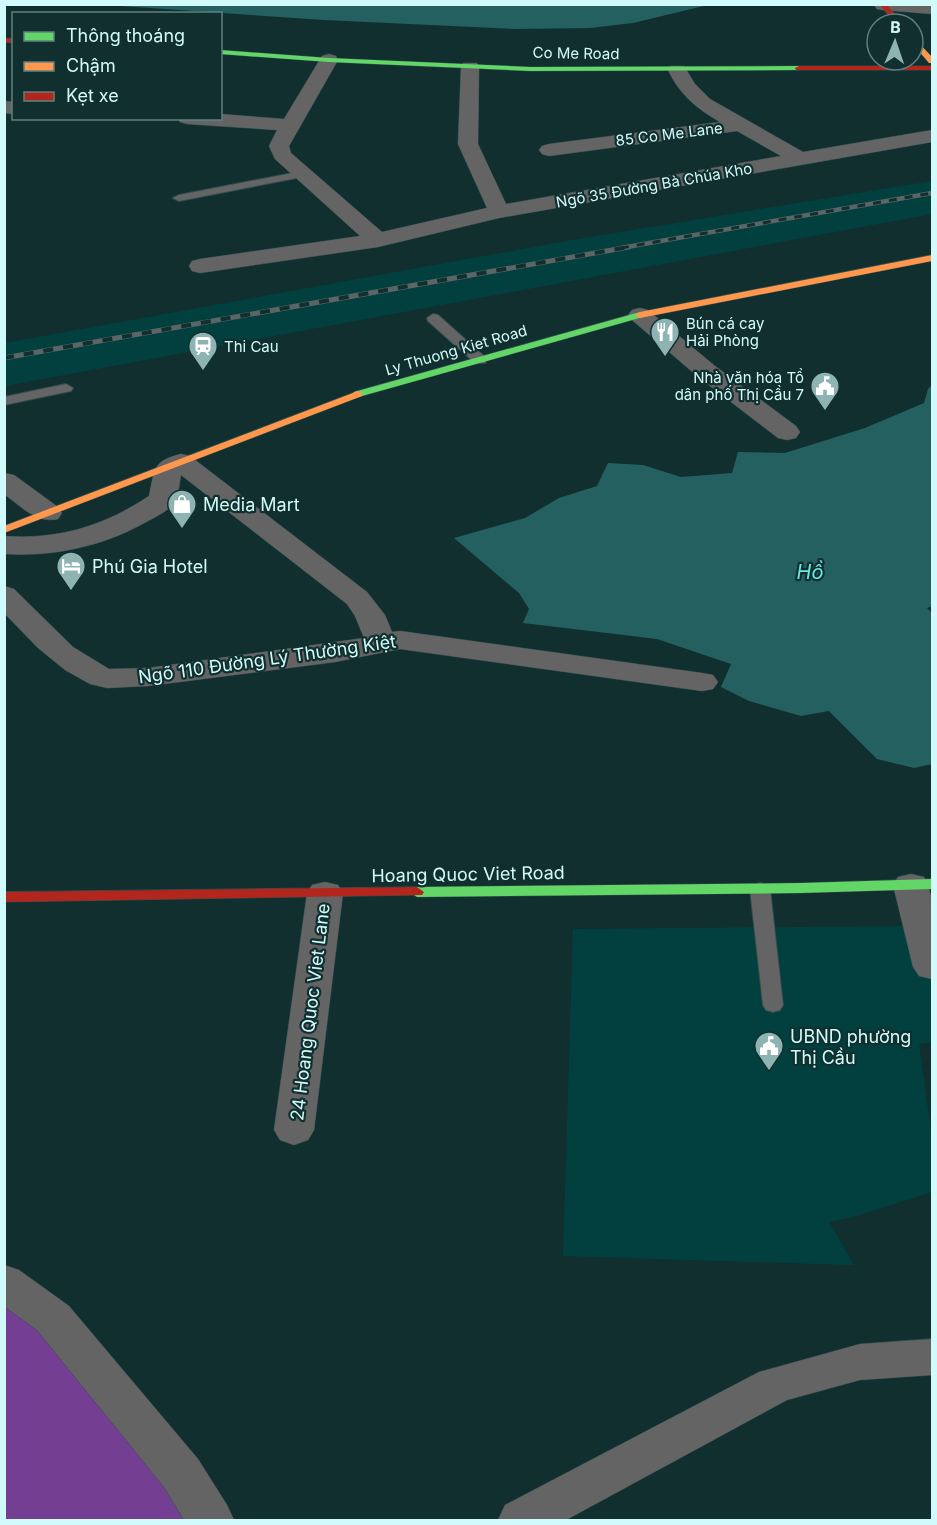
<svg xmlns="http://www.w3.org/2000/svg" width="937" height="1525" font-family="Inter,sans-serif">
<rect width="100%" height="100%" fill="#112f2f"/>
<path fill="#024040" d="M932 181V214L5 386V343L572 240Z
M919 926 932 983V1042L919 1044 932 1139V1192L853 1217 829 1222 854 1265 563 1256 573 929Z"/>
<path fill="#743f92" d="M4 1293 131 1433 197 1520H5Z"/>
<path fill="#256060" d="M106 5H708L633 23 590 28 513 29 324 20Z
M932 385V606L927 608 932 613V764L914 768 877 759 829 711 801 716 749 701 721 687 731 664 657 639 523 623 529 609 519 593 454 538 525 518 559 498 597 486 608 463 643 465 681 477 732 473 738 452 785 453 865 428 924 403 928 389Z"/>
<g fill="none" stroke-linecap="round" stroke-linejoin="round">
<g stroke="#324d4d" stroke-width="2">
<path id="lane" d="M303 171 307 172V176L179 201 173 198 179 195Z
M433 314 438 315 485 357 487 360 485 363H475L428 321 427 318Z
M66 384 73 388 71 391 4 405V397Z
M760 883 767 885 770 889 783 1005 780 1010 773 1012 766 1010 763 1005 750 889 753 885Z"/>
</g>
<g stroke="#324d4d" stroke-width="1">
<path id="street" d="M932 4V14L883 10 877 9 874 5Z
M329 54 336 56 338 60 289 146 291 153 382 232 487 208 458 144 461 67 463 63H477L479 67 478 144 506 204 781 156 737 131 549 156 542 154 539 150 542 146 549 144 720 122C697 109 679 94 668 70L670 66H684L695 84 710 99 803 152 932 130V142L499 218 378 247 200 273 192 271 189 266 192 261 200 259 360 236 275 159 269 146 277 130 187 124 180 122 178 118H220V114L284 119 322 56Z
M4 101 14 102V114L4 113Z
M640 308 648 310 715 366 796 426 800 432 796 438 787 440 778 438 697 376 632 320 628 315 632 310Z
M181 454 190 456 367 592 385 615 392 632 400 631 702 673 713 675 718 682 713 689 702 691 400 649 335 662 148 686 107 688 90 684 65 670 38 648 4 613V586L14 589 73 647 109 669 148 668 364 638 355 616 347 604 181 475C179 484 179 499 172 506 165 512 156 517 148 521 104 546 55 557 4 554V536C58 540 104 526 149 496 155 469 152 461 181 454Z
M4 473 14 475 58 507 62 513 58 519C36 524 21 506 4 494Z
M911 874 924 877C937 897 935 955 932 979L919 976 913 967 893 885 898 877Z
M325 882 338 885 343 893 314 1130 308 1140 294 1145 280 1140 274 1130 307 893 312 885Z
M4 1265 19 1270 69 1306 198 1459 227 1505 234 1520H184L164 1487 37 1330 4 1306Z
M932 1339V1375L860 1380 787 1400 566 1520H498L505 1505 759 1372 860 1344Z"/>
</g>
<g stroke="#324d4d" stroke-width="1">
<path id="fast" d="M220 50 329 58 530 67 799 66 803 68 799 70 530 71 329 62 220 54Z
M640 312 645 315 643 317 362 396 358 397 353 394 354 392Z
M932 879V889L801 893 417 897 410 892 417 887 801 883Z"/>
</g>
<g stroke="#324d4d" stroke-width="1">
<path id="slow" d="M913 37 932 57V63H929L913 44Z
M932 255V261L640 318 635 315 640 312Z
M358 391 363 394 362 396 4 533V526Z"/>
</g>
<g stroke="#324d4d" stroke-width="1">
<path id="jam" d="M879 4H886L904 24H896Z
M4 38 14 39V43L4 42Z
M799 66H932V70H796L795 68Z
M417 887 424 892 422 895 4 902V892Z"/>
</g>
<use href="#lane" fill="#656465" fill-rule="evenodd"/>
<use href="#street" fill="#656465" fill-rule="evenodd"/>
<use href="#fast" fill="#63d668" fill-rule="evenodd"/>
<use href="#slow" fill="#ff974d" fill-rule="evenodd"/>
<use href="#jam" fill="#b3261e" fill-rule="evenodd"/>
<g stroke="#5c6565" stroke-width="4.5">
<path id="rail-far1" d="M621 248 932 193"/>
</g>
<g stroke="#5c6565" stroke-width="5">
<path id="rail" d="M4 358 629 247"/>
</g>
<use href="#rail-far1" stroke="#122f2f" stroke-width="3" stroke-dasharray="8" stroke-linecap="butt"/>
<use href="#rail" stroke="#122f2f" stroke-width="4" stroke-dasharray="10" stroke-linecap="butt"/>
</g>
<defs>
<g id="restaurant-pin" transform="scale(1.5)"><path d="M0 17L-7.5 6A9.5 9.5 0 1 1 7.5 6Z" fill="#8db4b3" stroke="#122f2f"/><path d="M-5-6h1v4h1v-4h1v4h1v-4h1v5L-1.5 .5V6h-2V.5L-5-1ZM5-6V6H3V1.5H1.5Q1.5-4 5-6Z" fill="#fff"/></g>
<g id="station-pin" transform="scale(1.5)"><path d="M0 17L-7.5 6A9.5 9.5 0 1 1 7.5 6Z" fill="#8db4b3" stroke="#122f2f"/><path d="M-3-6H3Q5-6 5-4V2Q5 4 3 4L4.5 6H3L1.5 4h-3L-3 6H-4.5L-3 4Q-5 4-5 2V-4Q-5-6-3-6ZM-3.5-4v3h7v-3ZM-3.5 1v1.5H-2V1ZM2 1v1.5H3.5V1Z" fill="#fff"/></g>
<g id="civic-pin" transform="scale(1.5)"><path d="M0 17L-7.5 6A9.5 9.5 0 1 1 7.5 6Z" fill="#8db4b3" stroke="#122f2f"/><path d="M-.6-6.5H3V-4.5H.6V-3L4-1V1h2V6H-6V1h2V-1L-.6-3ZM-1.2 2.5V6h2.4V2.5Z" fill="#fff"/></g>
<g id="shop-pin" transform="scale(1.5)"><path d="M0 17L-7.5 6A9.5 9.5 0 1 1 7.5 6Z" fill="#8db4b3" stroke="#122f2f"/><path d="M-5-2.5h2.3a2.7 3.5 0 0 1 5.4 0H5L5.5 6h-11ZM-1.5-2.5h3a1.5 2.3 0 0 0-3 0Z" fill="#fff"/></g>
<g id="hotel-pin" transform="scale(1.5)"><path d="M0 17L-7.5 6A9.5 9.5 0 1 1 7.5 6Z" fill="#8db4b3" stroke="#122f2f"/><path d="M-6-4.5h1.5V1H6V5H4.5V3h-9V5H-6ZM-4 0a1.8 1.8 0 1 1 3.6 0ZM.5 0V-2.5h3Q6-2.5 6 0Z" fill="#fff"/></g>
</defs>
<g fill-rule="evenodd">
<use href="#restaurant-pin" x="665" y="332"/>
<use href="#station-pin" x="203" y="346"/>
<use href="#civic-pin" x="825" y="386"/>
<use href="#shop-pin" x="182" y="504"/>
<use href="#hotel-pin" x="71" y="566"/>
<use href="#civic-pin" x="769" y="1046"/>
</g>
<g text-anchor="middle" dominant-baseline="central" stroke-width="4.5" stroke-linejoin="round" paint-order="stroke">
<g font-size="15" fill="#d0fbfa" stroke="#122f2f">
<text transform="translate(576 53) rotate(1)">Co Me Road</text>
<text transform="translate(669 134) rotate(-7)">85 Co Me Lane</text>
<text transform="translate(654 185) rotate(-10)">Ngõ 35 Đường Bà Chúa Kho</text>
<text transform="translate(456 350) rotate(-16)">Ly Thuong Kiet Road</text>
</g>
<g font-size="15" fill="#d0fbfa" stroke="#122f2f" text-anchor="start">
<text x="686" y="323">Bún cá cay<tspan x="686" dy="17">Hải Phòng</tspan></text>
<text x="224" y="346">Thi Cau</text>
<text x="804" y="377" text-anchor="end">Nhà văn hóa Tổ<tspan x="804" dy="17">dân phố Thị Cầu 7</tspan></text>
</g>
<g font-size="18" fill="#d0fbfa" stroke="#122f2f" text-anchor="start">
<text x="203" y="504">Media Mart</text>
<text x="92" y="566">Phú Gia Hotel</text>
<text x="790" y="1036">UBND phường<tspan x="790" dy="21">Thị Cầu</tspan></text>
</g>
<g font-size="18" fill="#d0fbfa" stroke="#122f2f">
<text transform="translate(267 659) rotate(-8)">Ngõ 110 Đường Lý Thường Kiệt</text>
<text transform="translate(468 874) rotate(-1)">Hoang Quoc Viet Road</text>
<text transform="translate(310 1012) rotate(-83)">24 Hoang Quoc Viet Lane</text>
</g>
<g font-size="20" font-style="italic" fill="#68e8e6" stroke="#122f2f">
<text x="810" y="572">Hồ</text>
</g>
</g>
<rect width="937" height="1525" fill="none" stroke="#d0fbfa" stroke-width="12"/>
<rect x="12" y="12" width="210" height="108" fill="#122f2f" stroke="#5e8180" stroke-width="1.5"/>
<rect x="24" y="32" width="30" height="9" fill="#63d668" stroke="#5e8180" stroke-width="1.5"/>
<text x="66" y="42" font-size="18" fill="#d0fbfa">Thông thoáng</text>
<rect x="24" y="62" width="30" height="9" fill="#ff974d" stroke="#5e8180" stroke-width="1.5"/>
<text x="66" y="72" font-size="18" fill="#d0fbfa">Chậm</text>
<rect x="24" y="92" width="30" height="9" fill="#b3261e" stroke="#5e8180" stroke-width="1.5"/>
<text x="66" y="102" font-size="18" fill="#d0fbfa">Kẹt xe</text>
<g transform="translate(895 42) rotate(2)"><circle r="28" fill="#122f2f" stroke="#5e8180" stroke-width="1.5"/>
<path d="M0-4.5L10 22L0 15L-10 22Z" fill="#8db4b3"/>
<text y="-9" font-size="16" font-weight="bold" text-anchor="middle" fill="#d0fbfa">B</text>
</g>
</svg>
